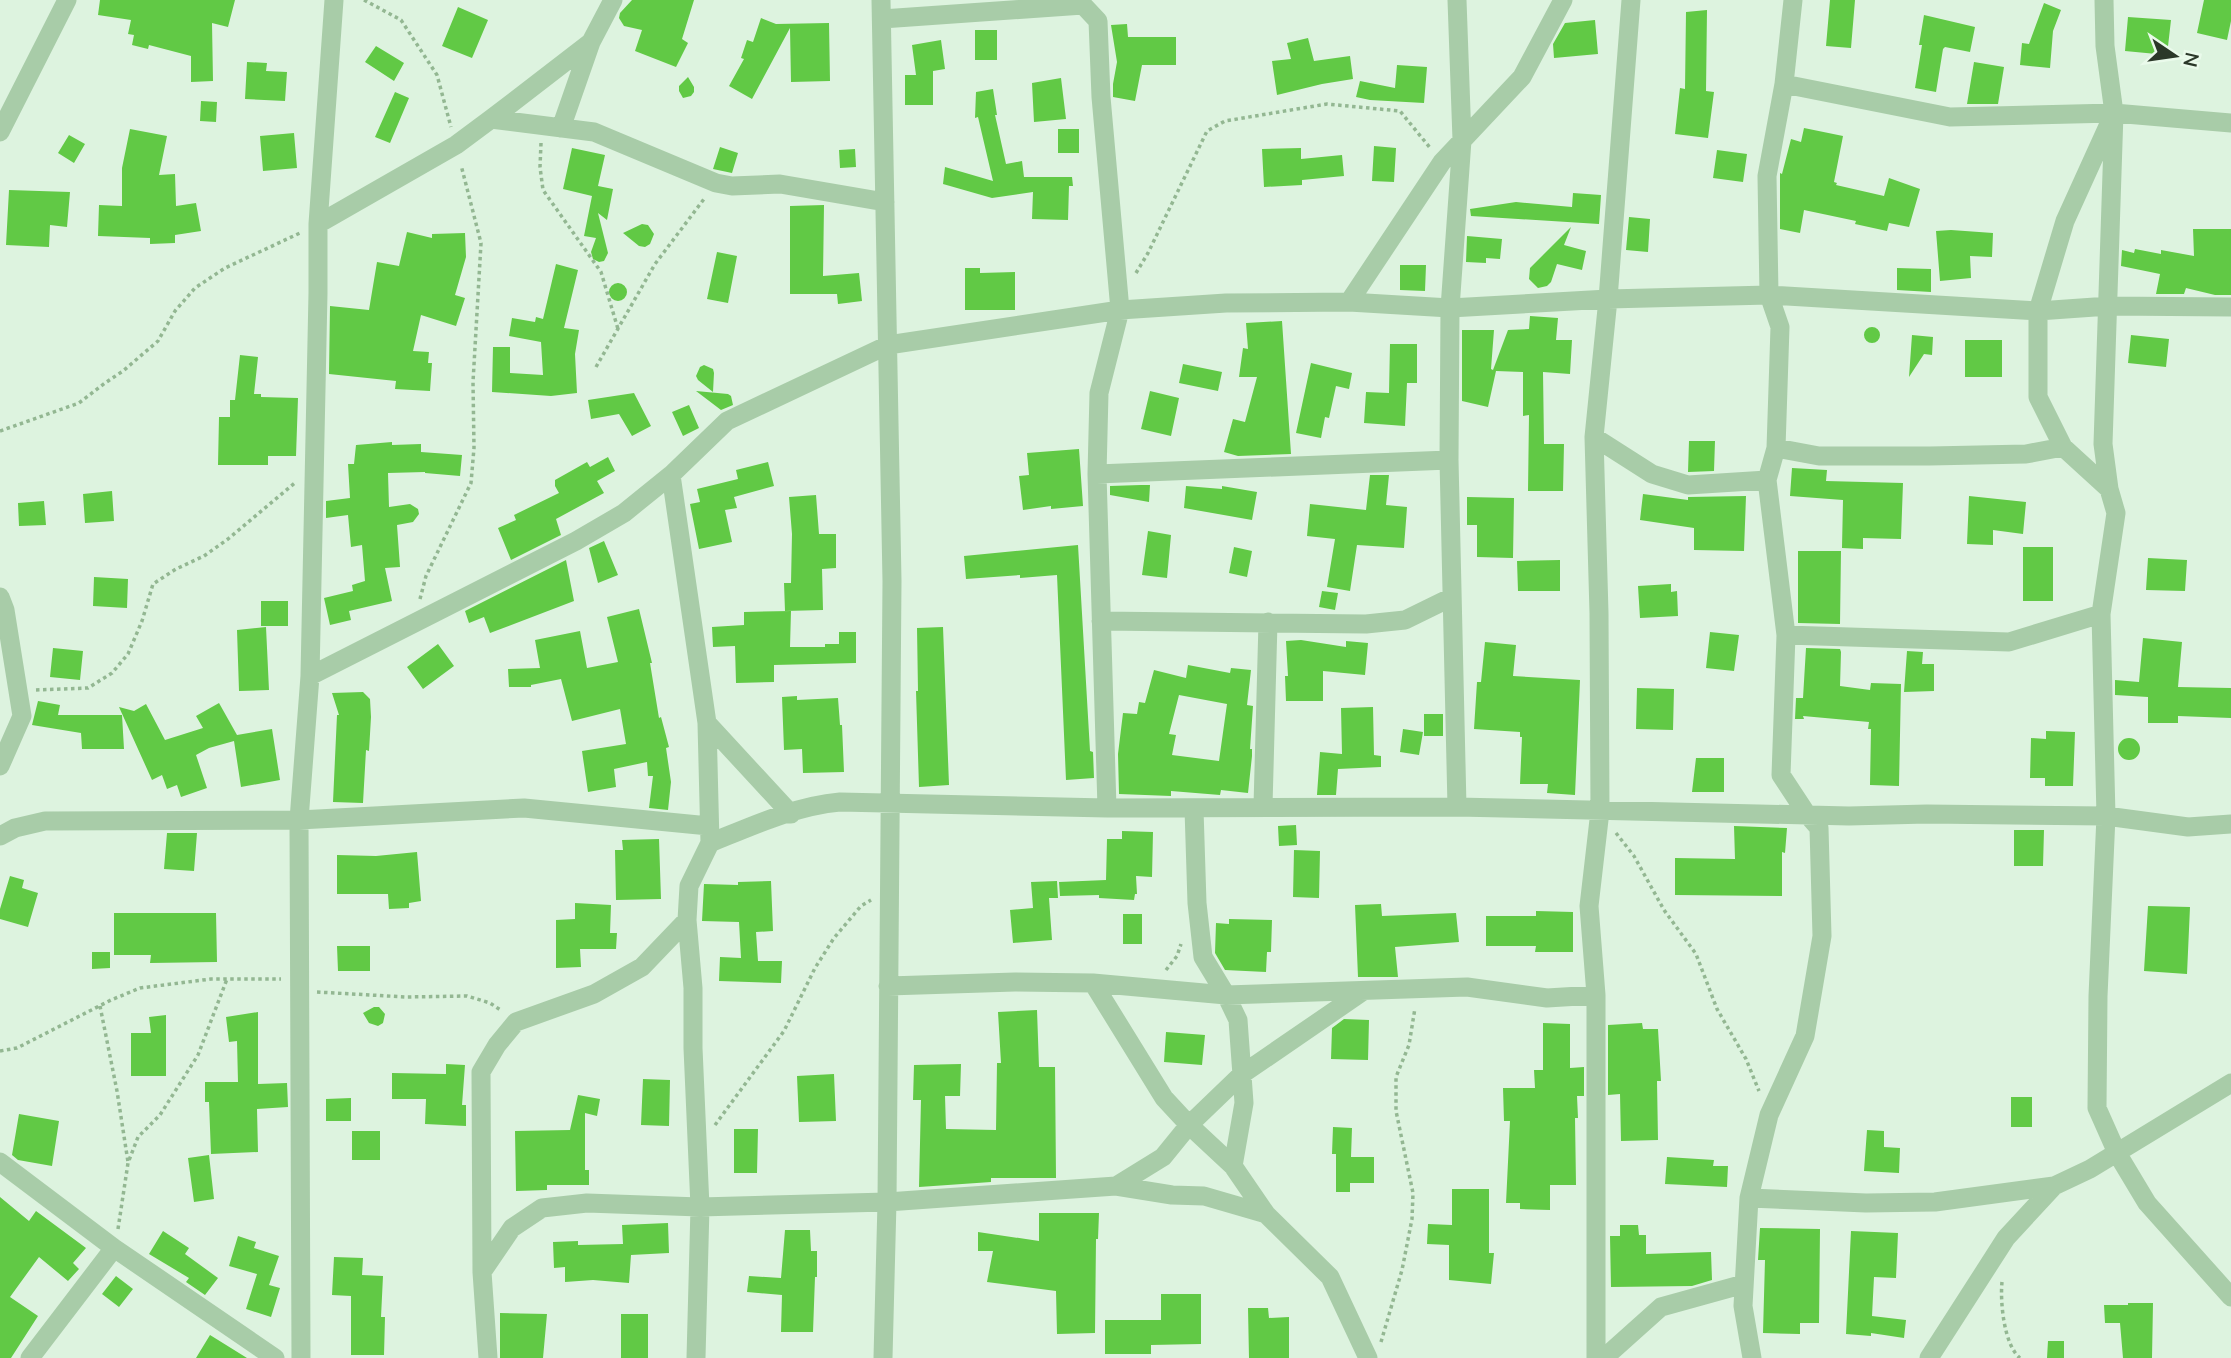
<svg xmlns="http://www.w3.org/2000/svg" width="2231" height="1358" font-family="'Nunito Sans',sans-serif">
<rect width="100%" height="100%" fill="#ddf3df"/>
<path fill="#61c945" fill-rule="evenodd" d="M100 0H235L228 27 212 23 213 81 191 82V56L149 45 148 49 132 45 134 35 128 34 131 20 98 15Z
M632 0H694L682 39 688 43 676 67 635 51 642 30 624 26 619 18 620 13Z
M1830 0H1855L1851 48 1826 46Z
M2204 0H2231V21L2227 40 2197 33Z
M2044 3 2061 10 2053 31 2050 68 2020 65 2022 43 2029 44Z
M458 7 488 20 472 58 442 46Z
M1707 10 1706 91 1714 92 1708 138 1675 134 1680 88 1685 89 1686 12Z
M1924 15 1975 27 1970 52 1945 47 1943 49 1936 92 1915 88 1922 45H1919Z
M2128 17 2171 20 2167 55 2125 51Z
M761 18 776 24 829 23 830 81 791 82 790 28 752 99 729 86 744 59 741 58 747 40 753 42Z
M1595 20 1598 54 1554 58 1553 44 1565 23Z
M1127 24 1128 37H1176V65H1142L1135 101 1113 97V84L1117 62 1111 25Z
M975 30H997V60H975Z
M1308 38 1314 61 1350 56 1353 79 1322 84 1277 95 1272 61 1291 59 1287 43Z
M941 40 945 69 933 71V105H905V75H916L912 45Z
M376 46 404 63 394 81 365 62Z
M247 62 267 63 266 71 287 72 285 101 245 99Z
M1974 62 2004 67 1998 104H1967Z
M1397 65 1427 67 1424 103 1370 100 1356 97 1360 81 1395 88Z
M688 77 694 87V92L691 96 683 98 679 91V86Z
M1061 78 1066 119 1034 122 1032 83Z
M993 89 997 115H995L1006 164 1022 161 1024 177H1072L1073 186H1069L1068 220 1032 219 1033 192 992 198 943 184 945 167 993 181 978 117 975 118 976 92Z
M395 92 409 98 390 143 375 137Z
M201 101 217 102 216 122 200 121Z
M1804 128 1843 136 1834 182 1837 183 1836 185 1884 196 1889 178 1920 189 1909 227 1889 223 1887 231 1855 224 1856 221 1804 210 1800 233 1780 229V173L1782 174 1791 139 1801 142Z
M130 129 167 136 159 175 175 174 176 206 196 203 201 231 175 235V243L150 244V238L98 236 99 205 122 206V168Z
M1058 129H1079V153H1058Z
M294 133 297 168 263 171 260 136Z
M69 135 85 144 74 163 58 153Z
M1374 146 1396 148 1394 182 1372 181Z
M720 147 738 153 732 173 713 169Z
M572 148 605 155 598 186 613 189 607 220 598 213 608 253 604 261 599 262 593 259 591 252 596 238 584 236 592 196 563 189Z
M1301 148V159L1342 155 1344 176 1302 180V185L1264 187 1262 149Z
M855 149 856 167 840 168 839 150Z
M1717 150 1747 154 1743 182 1713 178Z
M9 190 70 192 67 227 50 225 49 247 6 245Z
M1573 193 1601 195 1599 224 1471 216 1470 209 1516 202 1572 207Z
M824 205 823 276 859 273 862 301 838 304 837 294H790V206Z
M1629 217 1650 219 1648 252 1626 250Z
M642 224 648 225 654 234 650 244 645 247 639 246 623 233Z
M1571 227 1564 245 1586 251 1582 270 1557 264 1551 282 1547 286 1538 288 1529 279 1530 268Z
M2193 229H2231V295H2215L2186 288 2184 294H2156L2160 274 2121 266 2122 250 2134 253 2135 249 2161 254V250L2194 256Z
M1951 230 1993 233 1992 257 1970 256 1971 278 1940 281 1936 231Z
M407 232 432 238V234L465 233 466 257 455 295 465 298 456 326 421 315 413 351 429 352 428 363H432L430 391 395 389 396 381 329 374 330 306 369 310 377 262 399 266Z
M1467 236 1502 239 1500 259 1486 258V263L1466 262Z
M717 252 737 256 728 303 707 299Z
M556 264 578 270 564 328 579 330 575 354 577 393 551 396 492 392 493 347H510V373L543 375 541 342 509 336 512 318 535 322 536 317 543 319Z
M1400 265H1426L1425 291 1400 290Z
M965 268H980V273L1015 272V310H965Z
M1897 268 1931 269V292L1897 290Z
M609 292a9 9 0 1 1 18 0a9 9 0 1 1-18 0Z
M1530 316 1558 318 1556 340H1572L1570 374 1543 372 1544 444H1564L1563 491H1528L1529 415 1523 416V372L1496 371 1488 407 1462 401V330H1494L1491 369 1493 370 1508 330 1529 329Z
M1282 321 1291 454 1238 456 1224 452 1233 419 1245 422 1257 377H1239L1243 348 1248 349 1246 323Z
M1864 335a8 8 0 1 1 16 0a8 8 0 1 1-16 0Z
M1912 335 1933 337 1932 355 1924 354 1909 377Z
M2131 335 2169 339 2166 367 2128 363Z
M1965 340H2002V377H1965Z
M1390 344H1417V383H1407L1405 426 1364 423 1366 392 1389 393Z
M240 355 258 357 254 394H261V397L298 398 296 456H268V465H218L219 417H230V400H235Z
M1311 363 1352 373 1349 389 1336 386 1329 418 1325 417 1321 438 1296 433Z
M1183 364 1222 372 1218 391 1179 383Z
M704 365 713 369 714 373 713 392 698 380 696 376 700 367Z
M696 391 728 394 731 396 733 405 721 410Z
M1150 391 1179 398 1171 436 1141 429Z
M634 393 651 426 632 436 619 414 591 419 588 400Z
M689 405 699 428 683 436 672 412Z
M1689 441H1715L1714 471 1688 472Z
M392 442V445L421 444V452L462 455 460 476 425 473V472L388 473 389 507 410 504 418 509 419 514 413 522 397 525 400 567 385 568 392 601 349 611 351 620 330 625 324 598 353 591 352 585 365 581 362 545 351 547 348 515 326 518V501L350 498 348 464H354L356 445Z
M1079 449 1083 506 1051 509V506L1023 510 1019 476 1029 475 1027 453Z
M608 457 615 471 597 481 604 493 556 519 561 535 511 560 498 528 516 520 514 515 559 493 555 486V480L587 462 590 467Z
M768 462 774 486 734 497 737 508 725 510 732 542 699 549 690 504 700 502 697 489 738 479 736 470Z
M1792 468 1827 470 1826 481 1903 483 1901 539 1863 538V549L1842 548 1843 500 1790 496Z
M1370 475H1389L1386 505 1407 507 1404 548 1357 545 1350 591 1327 587 1335 539 1307 536 1310 504 1366 510Z
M1141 485H1150L1149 502 1110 495V486Z
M1186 486 1222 489V486L1257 492 1252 520 1184 508Z
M112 491 114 521 85 523 83 494Z
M1643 494 1688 500V497L1746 496 1744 551 1694 550V528L1640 520Z
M816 495 819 534H836V568L822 569 823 610 785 611 784 583H791L792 534 789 497Z
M1969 496 2026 502 2023 534 1993 530V545L1967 544Z
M1467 497 1514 498 1513 558 1477 557V525H1467Z
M44 501 46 525 19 526 18 503Z
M1148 531 1171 535 1167 578 1142 575Z
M604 541 618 575 598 583 589 548Z
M1078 545 1090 751 1093 752 1094 778 1066 780 1057 575 1020 578V575L966 579 964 556Z
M1234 547 1252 551 1247 577 1229 573Z
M2023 547H2053V601H2023Z
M1798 551H1841L1840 624 1798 623Z
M2148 558 2187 560 2185 591 2146 590Z
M566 560 574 601 490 633 484 617 469 623 465 611Z
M1560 560V591H1518L1517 561Z
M94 577 128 579 127 608 93 606Z
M1671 584V592L1677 591 1678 616 1640 618 1638 586Z
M1322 591 1338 593 1335 610 1319 607Z
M261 601H288V626H261Z
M639 609 652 663H650L659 718 661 717 669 747 666 748 671 782 668 810 649 808 653 776H648L647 762 614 769 616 787 588 792 582 751 626 744 620 709 572 721 561 679 531 685V687H509L508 669 540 668 535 640 580 631 587 668 618 662 607 617Z
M791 611 790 647H825V644H839V632H856V663L774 665V682L736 683 735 646 713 647 712 627 744 625V612Z
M266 627 269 690 239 691 237 630Z
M943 627 949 785 919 787 916 691H918L917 628Z
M1710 632 1739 635 1734 671 1706 668Z
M2143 638 2182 642 2178 687 2231 688V718L2178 716V723H2148V697L2115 695V680L2139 682Z
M1301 640 1346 647V641L1368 643 1365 675 1323 671V701H1286L1285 676H1288L1286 641Z
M1485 642 1516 645 1513 676 1580 680 1575 795 1547 793 1548 784H1520L1522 737H1520V732L1474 729 1477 682H1481Z
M438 644 454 666 423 689 407 667Z
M53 648 83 651 80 680 50 677Z
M1806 648 1840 649 1841 652 1840 686 1870 690 1871 683 1901 684 1899 786 1870 785 1871 729H1868L1869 722 1803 716 1804 719H1795L1796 698H1803Z
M1907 651 1923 652 1922 664H1934V691L1904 692Z
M1188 665 1230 673 1231 668 1251 670 1247 705 1253 706 1250 749H1252V756L1248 793 1221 790 1220 795 1171 791V796L1119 794 1118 754 1123 713 1137 714 1139 702 1145 703 1154 670 1186 678ZM1179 695 1227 704 1219 761 1172 755 1176 735 1169 734Z
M1637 688 1674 689 1673 730 1636 729Z
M363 692 370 699 371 717 369 751 366 750 363 803 333 802 337 715H339L332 693Z
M797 696V700L838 698 840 725H842L844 772 803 773 802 749 784 750 782 697Z
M38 701 60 705 58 715H122L124 749H82L81 733 32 725Z
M219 703 237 735 272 729 280 780 241 787 234 741 209 748 196 755 207 788 181 797 177 785 167 789 162 775 152 780 119 707 134 711 146 704 165 740 203 728 196 716Z
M1373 707 1374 755 1381 756V767L1338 769 1336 795H1317L1320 752 1342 754 1341 708Z
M1424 714H1443V736H1424Z
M1403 729 1423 732 1419 755 1400 752Z
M2046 731 2075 732 2073 786H2045V778H2030L2031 738 2046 739Z
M2118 749a11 11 0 1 1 22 0a11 11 0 1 1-22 0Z
M1696 758H1724V792H1692Z
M1296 825 1297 845 1279 846 1278 826Z
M1734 826 1787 828 1785 853 1782 852V896L1675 895V858L1735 859Z
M2014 830H2044L2043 866H2014Z
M1122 831 1153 832 1152 877 1136 876 1137 894H1135L1134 900 1099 898V895L1060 896 1059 882 1106 880 1107 839H1122Z
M167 833H197L194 871 164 869Z
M659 839 661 899 616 900 615 850H623L622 840Z
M1294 850 1320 851 1319 898 1293 897Z
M417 852 421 901 409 903V908L389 909 388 894H337V855L376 856Z
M10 876 24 880 22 888 38 893 28 927 0 919V909Z
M771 881 773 931 756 932 758 961H782L781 983 719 981 720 957 741 958 739 922 702 921 704 884 738 885V882Z
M1057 881 1058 898H1049L1052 940 1013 943 1010 910 1033 908 1031 882Z
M575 903 611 905 610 933H617L616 949H580L581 967 556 968V920L575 919Z
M1381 904 1382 916 1456 913 1459 942 1395 947 1398 977H1358L1355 905Z
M2148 906 2190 907 2187 974 2144 971Z
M1536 911 1573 912V952H1535L1536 946H1486V916H1536Z
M114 913H216L217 962 150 963 151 955H114Z
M1123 914H1142V944H1123Z
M1229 919 1272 920 1271 952H1267L1266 972 1225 970 1215 953 1216 923 1229 924Z
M337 946H370V971H338Z
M92 952H110V968L92 969Z
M374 1007H379L385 1014 383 1023 378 1026 369 1023 363 1013Z
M1037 1010 1039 1067H1055L1056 1178H991V1182L919 1187 921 1100H913L914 1065 961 1064 960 1096H945L946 1129 996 1130 997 1063H1001L998 1012Z
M258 1012V1084L287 1083 288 1107 257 1109 258 1152 211 1154 209 1102H205V1082H238L237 1041 229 1042 226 1017Z
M166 1015V1076H131V1033H151L149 1017Z
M1344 1019 1369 1020 1368 1060 1331 1059 1332 1028Z
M1543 1023 1570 1024V1068L1584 1067V1096H1577L1578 1118H1575L1576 1185H1550V1210L1520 1209V1203H1506L1510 1121H1504L1503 1088H1535L1534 1070H1543Z
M1642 1023 1643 1029H1658L1661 1081H1657L1658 1140 1621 1141 1620 1094 1608 1095V1025Z
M1166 1032 1205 1035 1202 1065 1164 1062Z
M446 1064 465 1065 462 1105H466V1126L425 1124 426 1099H392V1073L446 1074Z
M834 1074 836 1121 799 1122 797 1076Z
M643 1079 670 1080 669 1126 641 1125Z
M578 1095 600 1099 597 1116 585 1113V1170H589V1185H547V1190L516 1191 515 1131 570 1130Z
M2011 1097H2032V1127H2011Z
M351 1098V1121H326V1099Z
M19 1114 59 1121 52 1166 18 1160 12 1155Z
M1333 1127 1352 1128 1351 1157H1374V1183H1350V1192H1336V1154H1332Z
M734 1129H758L757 1173H734Z
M1867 1130 1884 1131V1147L1900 1148 1899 1173 1864 1171Z
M352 1131H380V1160H352Z
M209 1155 214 1199 194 1202 188 1158Z
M1667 1157 1714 1160 1713 1166H1728L1727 1187 1665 1184Z
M1452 1189H1489V1253H1494L1491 1284 1449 1280V1245L1427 1244 1428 1224 1452 1225Z
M0 1197 29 1221 36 1211 86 1248 73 1263 79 1269 68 1281 39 1257 10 1297 38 1316 11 1358H0Z
M1039 1213H1099L1098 1239H1096L1095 1333 1057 1334 1056 1291 987 1282 993 1251H978V1232L1039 1241Z
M668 1223 669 1253 631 1255 629 1283 593 1280 565 1282V1267L554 1268 553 1242 578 1241V1245L623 1244 622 1225Z
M1620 1225H1638L1639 1235H1646V1254L1711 1252 1712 1280 1692 1286 1611 1287 1610 1236H1620Z
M1760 1228 1820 1229 1819 1323H1800V1334L1763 1333 1765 1260H1758Z
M785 1230H810L811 1251H817V1277H815L813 1332H781L782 1295 747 1292 749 1276 781 1278Z
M163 1231 189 1248 185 1254 218 1278 205 1295 186 1282 189 1278 149 1254Z
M1851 1231 1898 1233 1896 1278 1874 1277 1872 1316 1906 1320 1904 1338 1871 1333V1336L1846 1334Z
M238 1236 256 1242 254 1248 279 1256 269 1285 280 1288 271 1317 246 1309 257 1274 229 1266Z
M334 1257 363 1258 362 1275 383 1276 381 1317H385L384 1355H351V1296L332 1295Z
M116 1276 133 1289 119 1307 102 1294Z
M1161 1294H1201V1344L1151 1345V1354H1105V1320H1161Z
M2128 1303H2153L2152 1358H2123L2120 1323H2105L2104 1305H2128Z
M1248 1308H1268L1269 1318 1289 1317V1358H1249Z
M500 1313 547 1314 543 1358H500Z
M621 1314H648V1358H621Z
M210 1335 247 1358H196Z
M2048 1341H2064V1358H2047Z"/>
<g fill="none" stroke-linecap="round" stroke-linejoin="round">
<path stroke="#93b792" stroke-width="3.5" stroke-dasharray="3.5 3.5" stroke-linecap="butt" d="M364 0 401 20 437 75 451 127
M541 143 540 167 543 190 601 272 618 329
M1136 273 1148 253 1207 131 1225 121 1327 104 1400 111 1431 149
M596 367 655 264 704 199
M0 431 79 403 105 383 123 371 158 341 175 311 195 288 225 268 300 233
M420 599 426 576 471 483 474 448 473 382 481 243 461 165
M36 690 88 688 112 673 128 654 142 621 153 584 176 569 204 556 228 539 296 482
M1616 833 1634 856 1664 910 1696 954 1717 1009 1746 1059 1759 1091
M1166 970 1177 956 1181 944
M317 992 406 997 467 996 490 1003 502 1011
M100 1006 117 1091 128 1162
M0 1051 17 1048 111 1000 140 988 211 979H281
M715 1125 784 1031 815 968 834 938 861 906 871 900
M118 1229 128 1163 138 1137 160 1115 198 1055 227 979
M2002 1282C2000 1302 2004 1345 2020 1358
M1381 1342 1402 1270 1412 1219 1413 1193 1396 1111V1077L1409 1045 1415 1008"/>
<path stroke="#a8cca8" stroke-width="19" d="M881 0 892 581 887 1202 883 1358
M2104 0 2105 46 2114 113 2103 444 2109 489 2116 513 2101 614 2106 816 2098 996 2097 1108 2117 1153 2147 1203 2231 1297
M882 19 1083 5 1098 21 1101 97 1120 310 1099 393 1097 474 1107 808
M1784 84 1950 117 2114 113
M491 119 594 132 716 183 732 186 780 184 885 202
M561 128 591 42
M0 132 67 0
M318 224 456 145 491 119 591 42 613 0
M1349 302 1442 162 1522 77 1563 0
M1594 437 1652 474 1688 485 1767 480
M1776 448 1819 456H1930L2026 454 2063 447
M1097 474 1449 460
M671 475 707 723 710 843 689 886 687 920 693 988V1048L700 1207 696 1358
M2109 489 2063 447 2038 397V311L2065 221 2114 113 2231 123
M0 597 5 610 22 716 0 766
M1101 621 1366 624 1405 620 1452 597
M1786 635 2009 642 2101 614
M310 676 576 541 624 513 671 475 727 421 888 345 1120 310 1226 303 1349 302 1450 308 1608 299 1769 295 2038 311 2109 306 2231 307
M707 723 791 814
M1263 806 1268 622
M1457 807 1449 460 1450 308 1462 140 1457 0
M1194 809 1197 903 1203 957 1226 995 1238 1020 1244 1103 1233 1166
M0 836 15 828 45 821 299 820 524 808 709 826
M710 843C752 826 795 806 840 802L1107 808 1457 807 1849 816 1927 814 2106 816 2188 827 2231 824
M1093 983 1164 1098 1189 1125 1233 1166 1266 1214 1330 1277 1368 1358
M888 986 1015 982 1093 983 1226 995 1467 987 1547 998 1596 995
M0 1162 114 1248 275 1358
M1116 1186 1163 1157 1189 1125 1241 1075 1362 992
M1749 1198 1866 1203 1935 1202 2054 1186 2090 1169 2231 1083
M482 1272 512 1228 542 1208 587 1203 700 1207 887 1202 1116 1186 1172 1195 1204 1196 1266 1214
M30 1358 114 1248
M301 1358 299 820 310 676 318 293V224L334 0
M488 1358 482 1272 481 1072 497 1045 516 1022 594 994 642 967 687 920
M1596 1358V995L1589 906 1600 811 1599 613 1594 437 1608 299 1631 0
M1604 1358 1661 1307 1744 1284
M1752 1358 1743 1306 1749 1198 1769 1115 1805 1036 1822 936 1819 828 1806 813 1781 775 1786 635 1767 480 1776 448 1780 327 1769 295 1767 176 1784 84 1793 0
M1929 1358 2006 1238 2054 1186"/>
</g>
<g transform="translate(2175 56) rotate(103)" stroke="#eafaeb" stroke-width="5" paint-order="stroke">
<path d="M0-5L12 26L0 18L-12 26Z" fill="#2b3829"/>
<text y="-10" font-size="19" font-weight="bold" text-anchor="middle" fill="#2b3829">N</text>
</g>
</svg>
